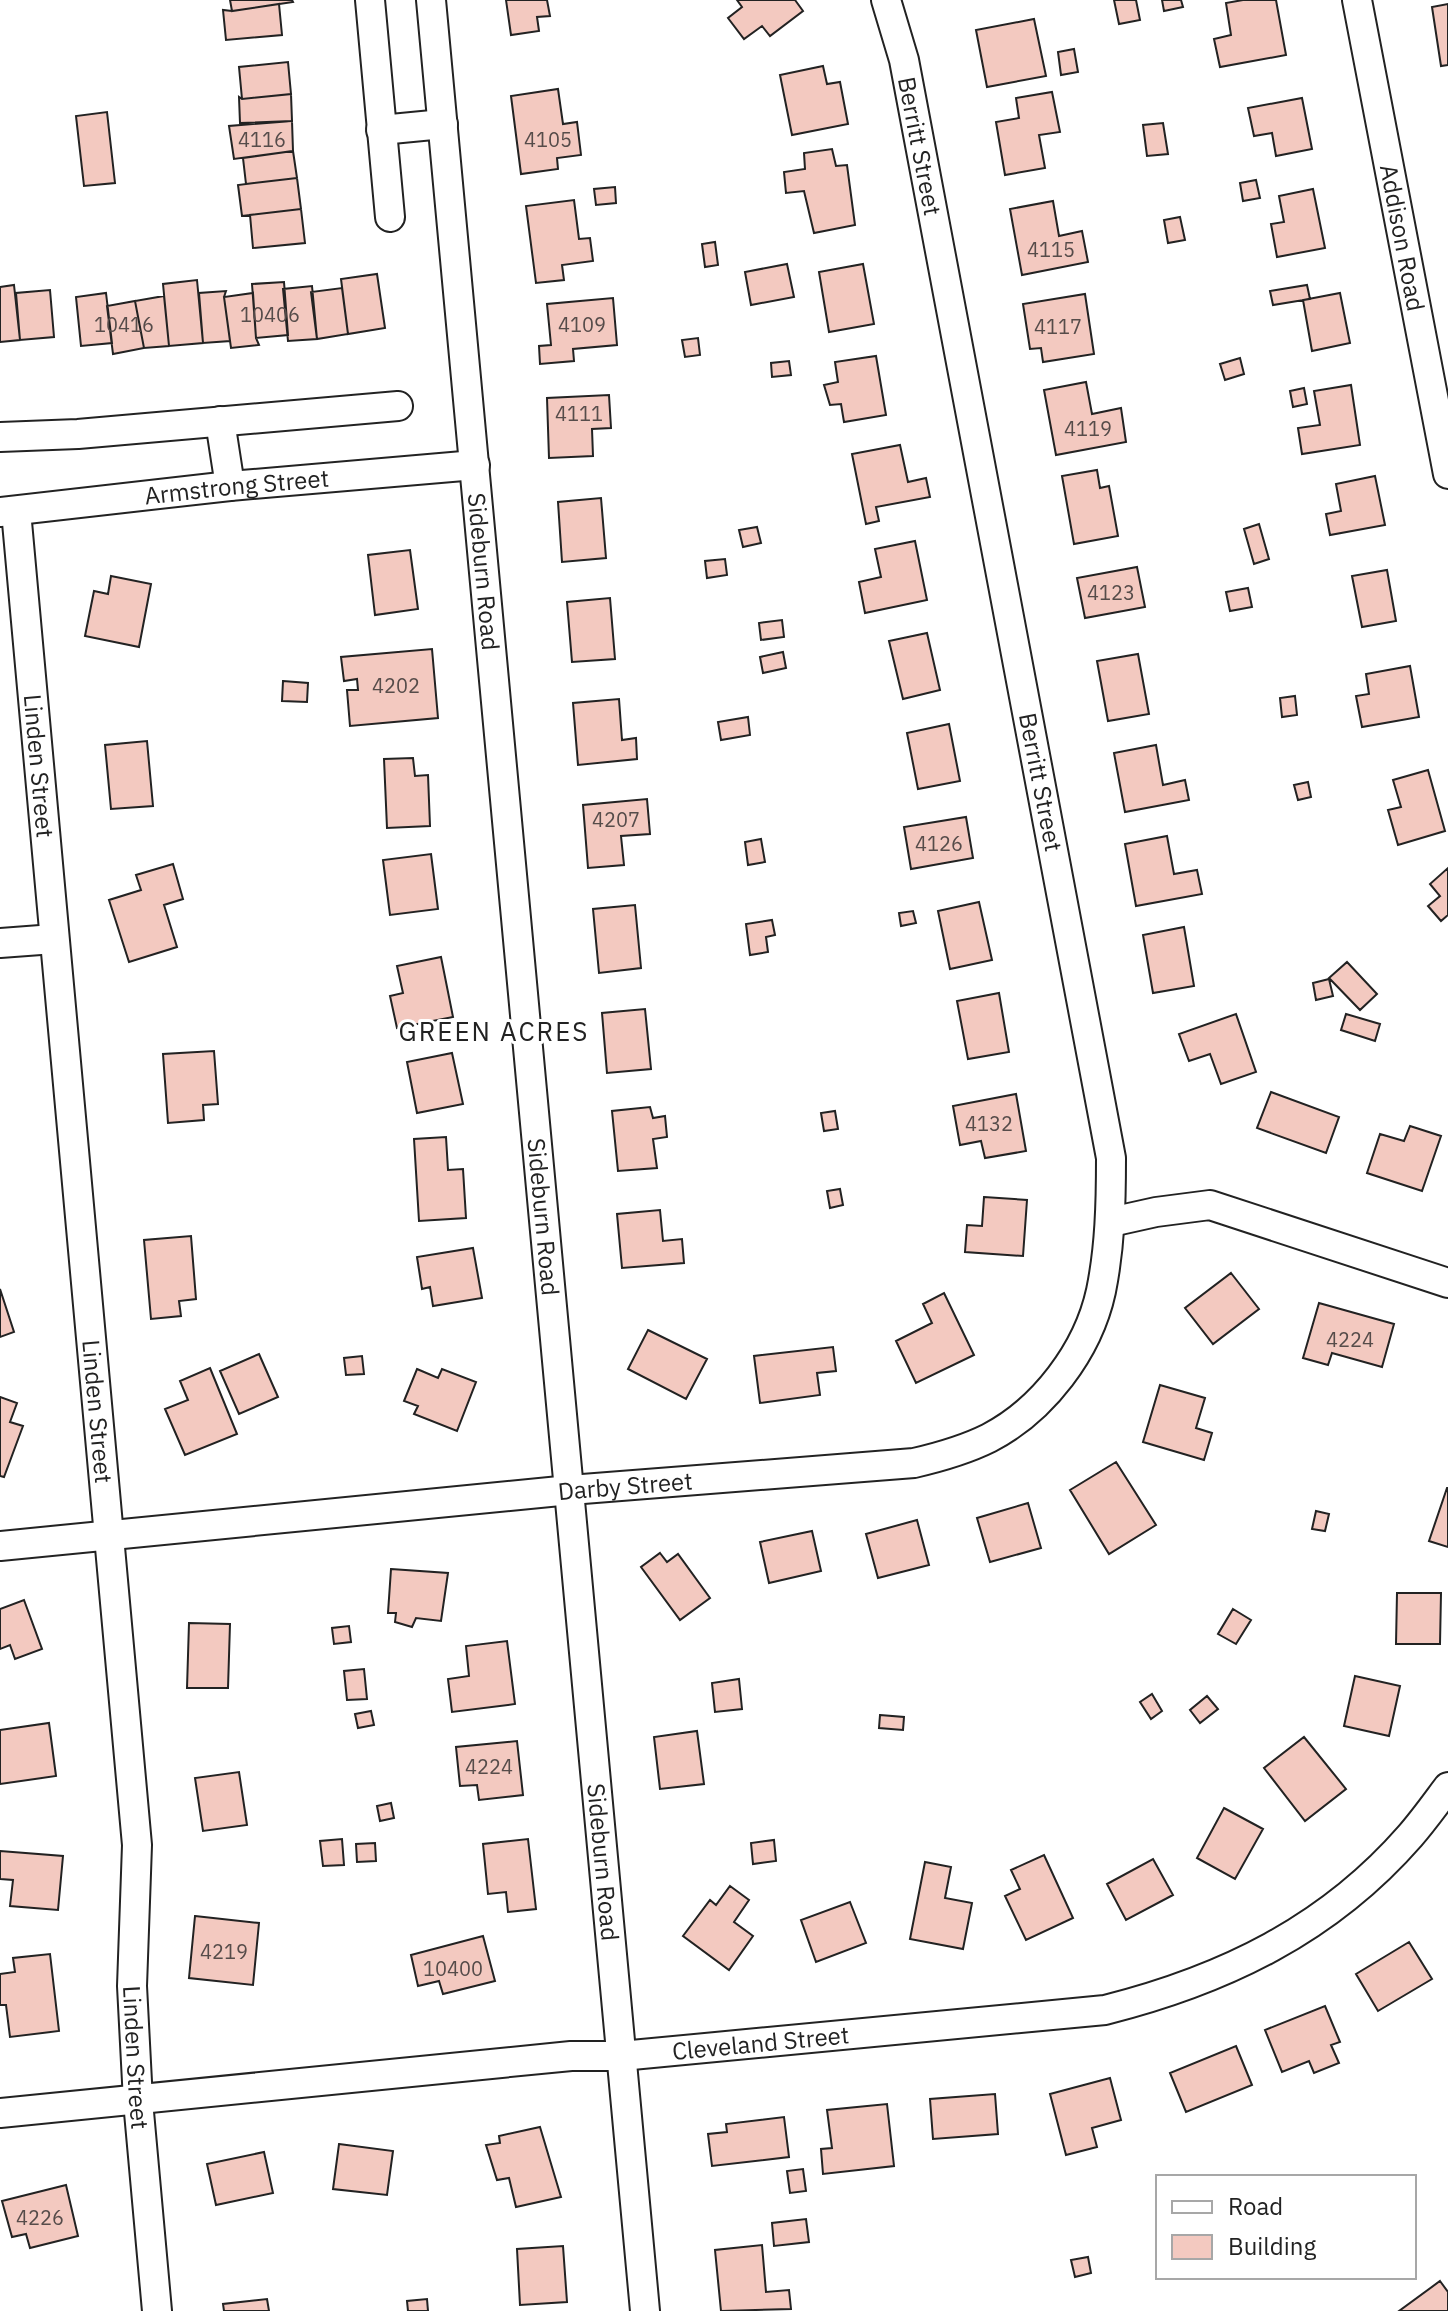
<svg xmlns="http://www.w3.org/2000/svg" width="1448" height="2311" font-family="'IBM Plex Sans',sans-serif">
<rect width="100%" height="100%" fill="#fff"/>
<path fill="#f3c9c0" stroke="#222" stroke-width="2" d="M230 0H292L293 2 232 11Z
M506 0H547L550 16 537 17 539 31 511 35Z
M737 0H795L803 11 770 36 762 26 744 39 728 18 742 7Z
M1114 0H1136L1140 20 1119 24Z
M1162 0H1181L1183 7 1164 11Z
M1243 0H1276L1286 55 1220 67 1214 39 1231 35 1226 3Z
M279 4 282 35 226 40 223 10 232 11Z
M1448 4V65L1441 66 1432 7Z
M1034 19 1046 76 987 87 976 30Z
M1074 49 1078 72 1061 75 1058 52Z
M288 62 291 94 242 99 239 67Z
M823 66 827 84 840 82 848 124 792 135 780 75Z
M558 89 563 124 577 122 581 155 557 158 558 169 521 174 511 96Z
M1052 92 1060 132 1039 135 1045 168 1005 175 996 122 1019 118 1016 98Z
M291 94 292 121 240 123 239 97 242 99Z
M1302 98 1312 149 1276 156 1272 133 1254 136 1248 108Z
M107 112 115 183 84 186 76 116Z
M292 121 293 151 234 159 229 126Z
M1163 123 1168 154 1147 156 1143 125Z
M832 149 836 166 847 165 855 225 814 233 804 191 786 193 784 172 805 169 804 153Z
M293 151 297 178 246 184 243 158Z
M297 178 301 209 242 216 238 185Z
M1256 180 1260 198 1243 201 1240 183Z
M615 187 616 203 596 205 594 189Z
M1313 189 1325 248 1277 257 1271 224 1284 222 1279 196Z
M574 200 579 239 590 238 593 261 562 265 564 280 536 283 526 206Z
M1053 201 1059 236 1082 231 1088 262 1022 275 1010 209Z
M301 209 305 243 253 248 250 215Z
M1180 217 1185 240 1168 243 1164 220Z
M715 242 718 265 705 267 702 244Z
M787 264 794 297 751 305 745 272Z
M863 264 874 324 829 332 819 272Z
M377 274 385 328 348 334 341 279Z
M197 280 203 343 169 346 163 284Z
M284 282 288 335 256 338 252 284Z
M14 285 20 340 0 342V287Z
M1307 285 1310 299 1273 305 1270 291Z
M312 286 317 339 288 341 283 289Z
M342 288 348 334 317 339 311 292Z
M50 290 54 337 20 340 16 293Z
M226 291 224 297 230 341 203 343 199 293Z
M106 293 112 343 81 346 76 297Z
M253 293 256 338 259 345 231 348 224 297Z
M1340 293 1350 343 1312 351 1303 300Z
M1085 294 1094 354 1043 362 1041 348 1030 349 1023 304Z
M164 296 169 346 144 348 135 301Z
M613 298 617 345 573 349 574 361 540 364 539 346 551 345 547 304Z
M135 301 144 348 113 354 107 306Z
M698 338 700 355 685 357 682 340Z
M876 356 886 415 844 422 841 404 830 405 824 385 838 382 835 362Z
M1240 358 1244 374 1225 380 1220 364Z
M789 361 791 375 772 377 771 363Z
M1086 382 1092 414 1121 408 1126 442 1056 455 1044 390Z
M1351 385 1360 445 1302 454 1298 428 1320 425 1314 391Z
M1304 388 1307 404 1293 407 1290 391Z
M609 395 611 428 592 429 593 456 549 458 547 398Z
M900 445 908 482 926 478 930 497 876 507 879 521 866 524 852 454Z
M1097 470 1100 488 1109 486 1118 536 1074 544 1062 476Z
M1375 476 1385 525 1330 535 1326 514 1341 511 1336 484Z
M601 498 606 558 562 562 558 502Z
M1259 524 1269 559 1254 564 1244 529Z
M757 527 761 543 743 547 739 530Z
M915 541 927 600 865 613 859 582 881 577 875 549Z
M410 550 418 609 375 615 368 555Z
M725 559 727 575 707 578 705 561Z
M1137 567 1145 607 1085 618 1077 578Z
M1387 570 1396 621 1362 627 1352 576Z
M111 576 151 584 139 647 85 636 94 591 108 594Z
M1248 588 1252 607 1230 611 1226 592Z
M610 598 615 659 572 662 567 602Z
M782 620 784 637 761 640 759 623Z
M927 633 940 690 903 699 889 641Z
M432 649 438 718 350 726 347 690H358L357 679 344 681 341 657Z
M783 652 786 668 763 673 760 657Z
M1138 654 1149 714 1108 721 1097 661Z
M1410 666 1419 717 1362 727 1356 696 1369 694 1366 674Z
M283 681 308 683 307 702 282 701Z
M1295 696 1297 715 1282 717 1280 698Z
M619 699 622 740 636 738 637 759 578 765 573 703Z
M748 717 750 735 721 740 718 722Z
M949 724 960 781 918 789 907 733Z
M147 741 153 806 111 809 105 745Z
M1156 745 1163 785 1185 780 1189 800 1125 812 1114 753Z
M413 758 415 776 428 775 430 826 387 828 384 759Z
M1428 770 1445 831 1398 845 1388 810 1401 807 1393 780Z
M1308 782 1311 797 1298 800 1294 785Z
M647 799 650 834 621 836 624 865 588 868 583 805Z
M966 817 973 858 911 869 904 827Z
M1167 836 1174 874 1197 870 1202 894 1136 906 1125 844Z
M761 839 765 862 748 865 745 842Z
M431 854 438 909 390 915 383 860Z
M173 864 183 899 164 905 177 947 129 962 109 900 141 890 136 875Z
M1448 868V915L1441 921 1428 906 1440 896 1430 884Z
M979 902 992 960 950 969 938 911Z
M635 905 641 968 599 973 593 909Z
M913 911 916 923 901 926 899 913Z
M772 920 775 935 766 937 768 952 750 955 746 924Z
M1184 927 1194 986 1153 993 1143 935Z
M441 957 453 1017 397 1028 390 996 403 993 397 966Z
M1347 962 1377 994 1360 1010 1329 978Z
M1329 979 1333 996 1316 1000 1313 983Z
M999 993 1009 1052 968 1059 957 1001Z
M645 1009 651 1069 607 1073 602 1013Z
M1236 1014 1256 1072 1221 1084 1210 1054 1189 1061 1179 1034Z
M1346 1014 1380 1024 1375 1041 1341 1030Z
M214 1051 218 1104 203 1105 204 1120 168 1123 163 1054Z
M452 1053 463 1104 417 1113 407 1062Z
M1271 1092 1339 1117 1326 1153 1257 1128Z
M1016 1094 1026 1151 985 1158 981 1141 960 1145 953 1106Z
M650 1107 653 1118 665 1116 667 1137 653 1139 657 1168 618 1171 612 1111Z
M835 1111 838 1129 824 1131 821 1113Z
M1410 1126 1441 1136 1422 1191 1367 1173 1380 1134 1404 1141Z
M446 1137 448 1170 463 1169 466 1218 419 1221 414 1139Z
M840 1189 843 1205 830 1208 827 1191Z
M984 1197 1027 1200 1023 1256 965 1252 967 1225 982 1226Z
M660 1210 663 1241 682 1239 684 1263 622 1268 617 1214Z
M191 1236 196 1299 179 1301 181 1316 151 1319 144 1240Z
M473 1248 482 1298 433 1306 430 1287 422 1289 417 1257Z
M1231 1273 1259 1309 1213 1344 1185 1308Z
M0 1289 14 1332 0 1337Z
M944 1293 974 1355 916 1383 896 1341 932 1323 923 1304Z
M1319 1303 1394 1324 1382 1367 1332 1353 1328 1365 1303 1358Z
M648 1330 707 1359 686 1399 628 1369Z
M833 1347 836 1371 817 1373 820 1395 760 1403 754 1356Z
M259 1354 278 1397 239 1414 220 1371Z
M362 1356 364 1374 346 1375 344 1358Z
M210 1368 237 1434 185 1455 165 1409 188 1400 180 1381Z
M417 1369 438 1378 442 1369 476 1382 457 1431 414 1414 418 1406 404 1401Z
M1160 1385 1205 1398 1196 1428 1212 1433 1204 1460 1143 1442Z
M0 1397 17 1403 10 1422 23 1426 4 1477 0 1476Z
M1116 1462 1156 1525 1109 1554 1070 1490Z
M1447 1488H1448V1547L1429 1541Z
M1028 1503 1041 1548 990 1562 977 1518Z
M1316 1511 1329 1514 1325 1531 1312 1529Z
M917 1520 929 1565 878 1578 866 1534Z
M812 1531 821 1571 769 1583 760 1542Z
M660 1553 667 1562 678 1554 710 1598 680 1620 641 1567Z
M391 1569 448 1573 441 1621 416 1618 412 1627 395 1622 396 1613H388Z
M1397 1593H1441L1440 1644H1396Z
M24 1600 42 1649 15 1659 10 1645 0 1649V1609Z
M1233 1609 1251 1620 1236 1644 1218 1634Z
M189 1623 230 1624 228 1688H187Z
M349 1626 351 1642 334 1644 332 1628Z
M507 1641 515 1704 452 1712 448 1679 469 1676 466 1646Z
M364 1669 367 1699 347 1700 344 1671Z
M1355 1676 1400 1686 1389 1736 1344 1726Z
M739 1679 742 1709 715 1712 712 1683Z
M1152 1694 1162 1711 1151 1719 1140 1702Z
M1207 1696 1218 1709 1200 1723 1190 1710Z
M371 1711 374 1725 358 1728 355 1714Z
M880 1715 904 1717 903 1730 879 1728Z
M49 1723 56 1776 0 1784V1730Z
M697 1731 704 1784 660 1789 654 1737Z
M1304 1737 1346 1789 1305 1821 1264 1768Z
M517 1741 523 1795 479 1800 477 1785 460 1786 456 1747Z
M239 1772 247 1825 203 1831 195 1778Z
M391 1803 394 1818 380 1821 377 1806Z
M1224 1808 1263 1829 1235 1879 1197 1858Z
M342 1839 344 1865 323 1866 320 1841Z
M528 1839 536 1909 508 1912 506 1892 488 1894 483 1844Z
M774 1840 776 1861 753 1864 751 1843Z
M375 1843 376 1861 357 1862 356 1844Z
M0 1851 63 1856 58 1910 10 1906 13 1880 0 1879Z
M1044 1855 1073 1918 1026 1940 1005 1896 1020 1889 1011 1870Z
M1153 1859 1173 1895 1126 1920 1107 1884Z
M925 1862 951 1867 945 1898 972 1903 963 1949 910 1939Z
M730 1886 749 1900 734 1922 753 1936 729 1970 683 1936 710 1900 716 1905Z
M850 1902 866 1943 816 1962 801 1920Z
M195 1916 259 1923 253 1985 189 1978Z
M483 1936 495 1981 443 1994 439 1981 418 1986 411 1955Z
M1409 1942 1432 1979 1378 2011 1356 1974Z
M50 1954 59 2031 10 2037 6 2005H0V1974L15 1972 13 1958Z
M1325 2006 1340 2042 1331 2045 1339 2063 1314 2073 1309 2061 1282 2072 1265 2030Z
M1236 2046 1252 2085 1186 2112 1170 2073Z
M1110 2078 1121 2120 1092 2128 1097 2147 1066 2155 1050 2094Z
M995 2094 998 2134 933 2139 930 2099Z
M887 2104 894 2166 823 2174 821 2149 832 2148 827 2110Z
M784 2117 789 2157 712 2166 708 2134 727 2132 726 2124Z
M540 2127 561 2197 516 2207 509 2178 497 2180 486 2145 500 2143 499 2136Z
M339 2144 393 2151 387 2195 333 2189Z
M264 2152 273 2193 216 2205 207 2164Z
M803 2169 806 2191 790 2193 787 2171Z
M66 2185 78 2236 30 2248 26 2234 12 2237 2 2201Z
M806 2219 809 2242 774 2246 772 2223Z
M762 2245 766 2292 789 2290 791 2309 721 2311 715 2250Z
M563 2246 567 2302 520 2305 517 2249Z
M1088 2257 1091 2273 1075 2277 1071 2260Z
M1440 2281 1448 2292V2311H1399Z
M267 2299 269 2311H224L223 2304Z
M427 2299 428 2311H408L407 2301Z"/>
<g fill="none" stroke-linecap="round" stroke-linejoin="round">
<g stroke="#222" stroke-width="32">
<g id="street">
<path d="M370 0 390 217"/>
<path id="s1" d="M431 0 645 2311"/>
<path id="s2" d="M1357 0 1448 474"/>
<path d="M381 130 443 124"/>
<path d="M220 421 230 486"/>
<path d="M0 437 78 434 398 406"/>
<path id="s3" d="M16 511 137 1845 132 1986 138 2101 157 2311"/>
<path id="s4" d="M0 512 230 486 475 465"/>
<path d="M0 943 54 939"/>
<path d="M1111 1222 1156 1212 1210 1205 1448 1283"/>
<path id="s5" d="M0 1546 570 1490 914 1463C940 1457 965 1450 989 1438 1043 1410 1088 1351 1101 1291 1110 1247 1111 1203 1111 1158L904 60 886 0"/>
<path id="s6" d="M0 2113 571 2056H621L1105 2010C1224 1980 1328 1930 1410 1836 1424 1820 1436 1803 1448 1787"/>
</g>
</g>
<use href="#street" stroke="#fff" stroke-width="28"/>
</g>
<g text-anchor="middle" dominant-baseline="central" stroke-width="6" stroke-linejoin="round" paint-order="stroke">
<g font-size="20" fill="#564c4a">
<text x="262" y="139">4116</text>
<text x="548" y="139">4105</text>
<text x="1051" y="249">4115</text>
<text x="270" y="314">10406</text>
<text x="124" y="324">10416</text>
<text x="582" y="324">4109</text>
<text x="1058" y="326">4117</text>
<text x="579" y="413">4111</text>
<text x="1088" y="428">4119</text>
<text x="1111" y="592">4123</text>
<text x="396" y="685">4202</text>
<text x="616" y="819">4207</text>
<text x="939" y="843">4126</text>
<text x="989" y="1123">4132</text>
<text x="1350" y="1339">4224</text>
<text x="489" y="1766">4224</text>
<text x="224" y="1951">4219</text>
<text x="453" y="1968">10400</text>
<text x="40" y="2217">4226</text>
</g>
<g font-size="24" fill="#222" stroke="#fff">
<text transform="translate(920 146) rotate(79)">Berritt Street</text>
<text stroke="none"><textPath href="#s2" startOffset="242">Addison Road</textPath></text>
<text stroke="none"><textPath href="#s4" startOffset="238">Armstrong Street</textPath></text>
<text stroke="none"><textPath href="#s1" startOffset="574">Sideburn Road</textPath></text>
<text stroke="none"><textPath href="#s3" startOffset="256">Linden Street</textPath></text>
<text transform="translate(1041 782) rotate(79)">Berritt Street</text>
<text stroke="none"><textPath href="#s1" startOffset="1222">Sideburn Road</textPath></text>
<text stroke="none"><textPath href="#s3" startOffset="904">Linden Street</textPath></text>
<text stroke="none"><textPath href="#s5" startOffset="628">Darby Street</textPath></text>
<text stroke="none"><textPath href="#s1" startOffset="1870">Sideburn Road</textPath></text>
<text stroke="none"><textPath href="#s6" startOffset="764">Cleveland Street</textPath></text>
<text stroke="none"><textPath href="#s3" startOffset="1552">Linden Street</textPath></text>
</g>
<g font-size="26" letter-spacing="2" fill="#222" stroke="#fff">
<text x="494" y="1031">GREEN ACRES</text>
</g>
</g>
<rect x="1156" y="2175" width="260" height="104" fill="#ffffff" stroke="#a7a7a7" stroke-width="2"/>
<rect x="1172" y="2201" width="40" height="12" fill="#ffffff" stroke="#a7a7a7" stroke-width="2"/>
<text x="1228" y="2215" font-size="24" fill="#222222">Road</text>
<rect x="1172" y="2235" width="40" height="24" fill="#f3c9c0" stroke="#a7a7a7" stroke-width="2"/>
<text x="1228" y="2255" font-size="24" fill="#222222">Building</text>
</svg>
